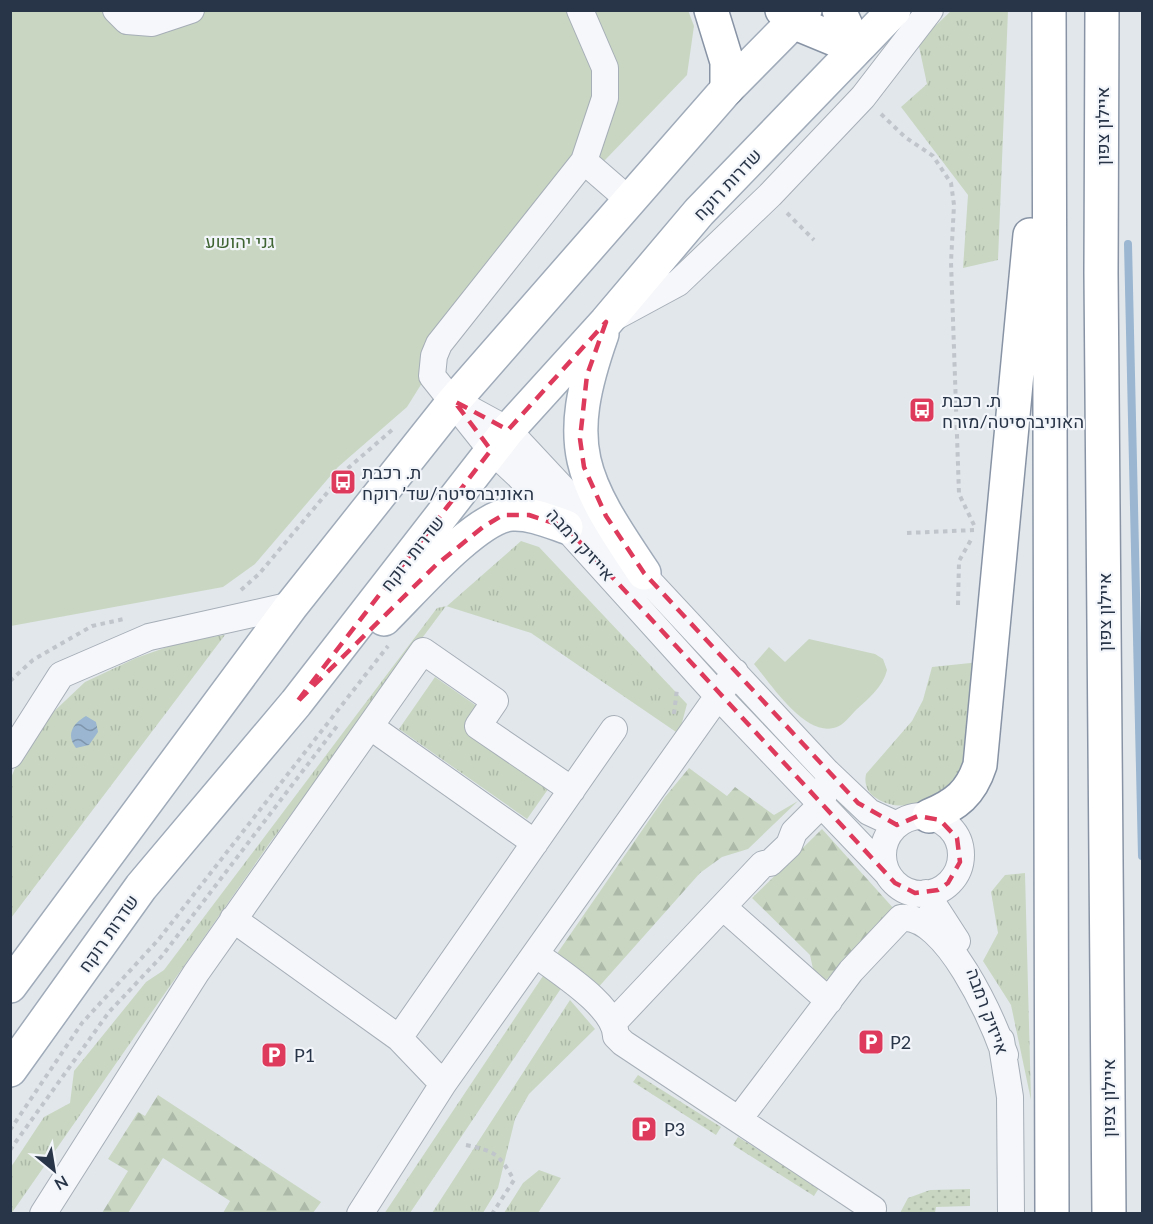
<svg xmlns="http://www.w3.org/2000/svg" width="1153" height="1224" font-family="Lato,Heebo,sans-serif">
<defs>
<pattern id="grass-tufts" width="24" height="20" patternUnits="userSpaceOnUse" patternTransform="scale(1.5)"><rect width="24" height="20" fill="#c9d7c2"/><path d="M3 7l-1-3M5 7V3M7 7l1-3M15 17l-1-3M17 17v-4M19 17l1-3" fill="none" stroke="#adb9a8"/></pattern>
<pattern id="forest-firs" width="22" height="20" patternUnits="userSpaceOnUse" patternTransform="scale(1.5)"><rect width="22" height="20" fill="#c9d7c2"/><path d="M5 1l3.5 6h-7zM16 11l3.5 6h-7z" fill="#adb9a8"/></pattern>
<pattern id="garden-dots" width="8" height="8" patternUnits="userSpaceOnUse" patternTransform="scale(1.5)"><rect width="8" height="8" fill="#c9d7c2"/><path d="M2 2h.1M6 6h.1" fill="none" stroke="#adb9a8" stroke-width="1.8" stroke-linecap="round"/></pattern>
<pattern id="water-waves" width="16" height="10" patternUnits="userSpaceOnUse" patternTransform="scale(1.5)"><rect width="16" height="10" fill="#9ab6d0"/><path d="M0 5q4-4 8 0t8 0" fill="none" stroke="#7e95ab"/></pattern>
</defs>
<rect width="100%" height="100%" fill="#e2e7ec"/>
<path fill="url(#grass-tufts)" d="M951 11H1008L998 260 963 268 968 195 901 107 927 84 918 42Z
M521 541 539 547 687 704 679 734 531 633 446 606 269 844 11 1214V1167L44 1117 70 1103 74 1071 146 982 164 970 437 608 447 606Z
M225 635 11 918V778L21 753 47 718 85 682 136 658 184 641Z
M980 662 965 778C937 794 907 818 876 798 867 792 864 784 866 774L912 721 923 700 932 667Z
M435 677 481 709 551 785 527 819 399 729Z
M1025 873 1031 1100 1011 1005 983 961 998 933 991 892 1005 875Z
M545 973 562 987 410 1213 384 1214Z
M570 1000 595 1029 529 1094 515 1119 498 1188 483 1213H432Z
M539 1170 561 1178 538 1213H504L523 1183Z"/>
<path fill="url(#forest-firs)" d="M689 768 727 796 735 787 774 815 798 801 748 849 722 857 700 873 596 990 554 958 665 797Z
M822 829 895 910 825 981 813 969 810 955 752 898Z
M158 1095 321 1202 313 1213H223L230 1201 163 1158 128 1213H102L128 1171 108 1159 138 1112 145 1116Z"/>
<path fill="#c9d7c2" d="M688 10 694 26 687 75 580 186 432 367 407 407 338 467 255 564 223 587 11 626 10 11Z
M809 639 875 654 883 659 887 670C883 687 868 699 856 710 851 715 845 723 839 726 808 742 771 684 754 664L769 647 785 662Z"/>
<path fill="url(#garden-dots)" d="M638 1075 721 1127 716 1135 633 1082Z
M738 1137 819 1188 814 1196 733 1145Z
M970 1189V1206L936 1207 935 1213H900L908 1198 930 1190Z"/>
<path fill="url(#water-waves)" d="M86 716 96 722 98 732 89 745 76 748C66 735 72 724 86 716Z"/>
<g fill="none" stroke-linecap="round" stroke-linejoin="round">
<path stroke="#9ab6d0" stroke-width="8" d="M1128 244 1142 856"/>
<g stroke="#a6aeb7" stroke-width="28">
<path id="minor" d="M116 10 127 21 152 23 191 10
M580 10 605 68V98L584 161 439 344 434 356 432 376 491 450 519 476 718 696 888 874
M584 161 629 200
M617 316 678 283 770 195 863 97 930 10
M462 405 508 430 827 772 869 812 897 825
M371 727 535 843
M10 755 61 675 149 637 292 605
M883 855a39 39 0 1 1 78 0a39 39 0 1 1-78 0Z
M926 893 957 941
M723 907 829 1001
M233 919 399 1038 443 1084
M537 955C559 972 615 1006 616 1036L623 1043 873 1209 872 1214
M613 1023 763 864 770 863 789 845 794 832 822 804 825 787
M399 1038 614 729
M1001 1040 1010 1097 1011 1214
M739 1119 851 971 901 918C946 913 992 1019 1005 1055
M43 1214 196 973 423 651 495 701 478 726 572 790
M360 1214 443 1084 735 672"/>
</g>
<g stroke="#a0abb9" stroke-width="36">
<path id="major" d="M602 334C562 447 580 478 644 573
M384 619C410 594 476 516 512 514 530 513 549 521 566 527
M10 986 292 605 454 401 727 89 805 10
M10 1070 141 887 296 703 508 430 606 322 699 212 894 10"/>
</g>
<g stroke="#8894a5" stroke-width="36">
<path id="highway" d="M711 10 727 62V89
M782 10 793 22 856 48
M839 10 856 48
M1049 10 1052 1214
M1102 10 1101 273 1109 1214
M929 816C956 805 971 793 980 765L1030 235"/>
</g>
<path stroke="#c0c4cb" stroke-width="4" stroke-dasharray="4.5 4.5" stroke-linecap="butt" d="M881 114 905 137 933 156 951 183 954 205 951 262 959 494 974 525
M787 213 814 240
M907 533 974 530
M241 590 259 574 347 469 392 430
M958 605 959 561 972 538
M10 681 33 660 92 626 124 619
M674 714 677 689
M10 1130 82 1023 159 939 388 646
M466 1145C495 1151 499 1154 514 1180L492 1214
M10 1150 109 1012 162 956 337 726"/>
<use href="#minor" stroke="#f6f7fa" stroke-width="26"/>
<use href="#major" stroke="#fff" stroke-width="33"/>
<use href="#highway" stroke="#fff" stroke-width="33"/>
</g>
<path fill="none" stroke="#de3a5b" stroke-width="4.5" stroke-dasharray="12 8" stroke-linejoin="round" d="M606 322 587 375 580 439 584 467 606 516 644 573 858 803 897 825 918 816 940 820 957 838 960 862 948 883 938 890 915 893 895 883 566 527 529 515H503L483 527 436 565 296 703 491 450 454 401 508 430Z"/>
<defs>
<g id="bus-square" transform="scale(1.35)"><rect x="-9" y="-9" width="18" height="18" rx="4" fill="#de3a5b" stroke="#f2f5f9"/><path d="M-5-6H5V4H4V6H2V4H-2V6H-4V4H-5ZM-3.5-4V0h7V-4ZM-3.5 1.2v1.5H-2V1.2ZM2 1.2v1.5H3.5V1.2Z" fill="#fff"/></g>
<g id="parking-square" transform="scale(1.35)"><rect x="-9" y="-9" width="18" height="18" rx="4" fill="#de3a5b" stroke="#f2f5f9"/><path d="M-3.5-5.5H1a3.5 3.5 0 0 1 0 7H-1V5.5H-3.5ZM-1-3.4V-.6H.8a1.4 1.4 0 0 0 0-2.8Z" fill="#fff"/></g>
</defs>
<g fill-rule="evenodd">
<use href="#bus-square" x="922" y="410"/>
<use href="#bus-square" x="343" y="482"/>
<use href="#parking-square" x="871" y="1042"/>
<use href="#parking-square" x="274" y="1055"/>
<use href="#parking-square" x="644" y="1129"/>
</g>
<g text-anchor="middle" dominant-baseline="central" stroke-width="4.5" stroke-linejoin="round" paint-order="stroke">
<g font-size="18" fill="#283447" stroke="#f2f5f9">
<text transform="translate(1102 126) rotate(-90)">איילון צפון</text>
<text transform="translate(727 184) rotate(-47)">שדרות רוקח</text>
<text transform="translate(581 544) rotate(48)">אייזיק רמבה</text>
<text transform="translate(412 553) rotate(-52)">שדרות רוקח</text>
<text transform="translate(1104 612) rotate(-90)">איילון צפון</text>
<text transform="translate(108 933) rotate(-55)">שדרות רוקח</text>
<text transform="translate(988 1011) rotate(70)">אייזיק רמבה</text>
<text transform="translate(1108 1098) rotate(-90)">איילון צפון</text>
</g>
<g font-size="18" fill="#3f6433" stroke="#f2f5f9">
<text x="240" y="241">גני יהושע</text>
</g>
<g font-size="18" fill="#283447" stroke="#f2f5f9" text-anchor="start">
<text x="942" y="400">ת. רכבת<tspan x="942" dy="21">האוניברסיטה/מזרח</tspan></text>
<text x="362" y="472">ת. רכבת<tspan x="362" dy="21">האוניברסיטה/שד׳ רוקח</tspan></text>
<text x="890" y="1042">P2</text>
<text x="294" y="1055">P1</text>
<text x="664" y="1129">P3</text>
</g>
</g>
<rect width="1153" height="1224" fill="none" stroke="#283447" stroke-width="24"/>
<g transform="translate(54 1170) rotate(150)" stroke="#f2f5f9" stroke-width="4.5" paint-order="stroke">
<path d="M0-4.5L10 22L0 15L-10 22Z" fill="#283447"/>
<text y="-9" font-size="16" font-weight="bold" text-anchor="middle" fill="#283447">N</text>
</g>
</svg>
